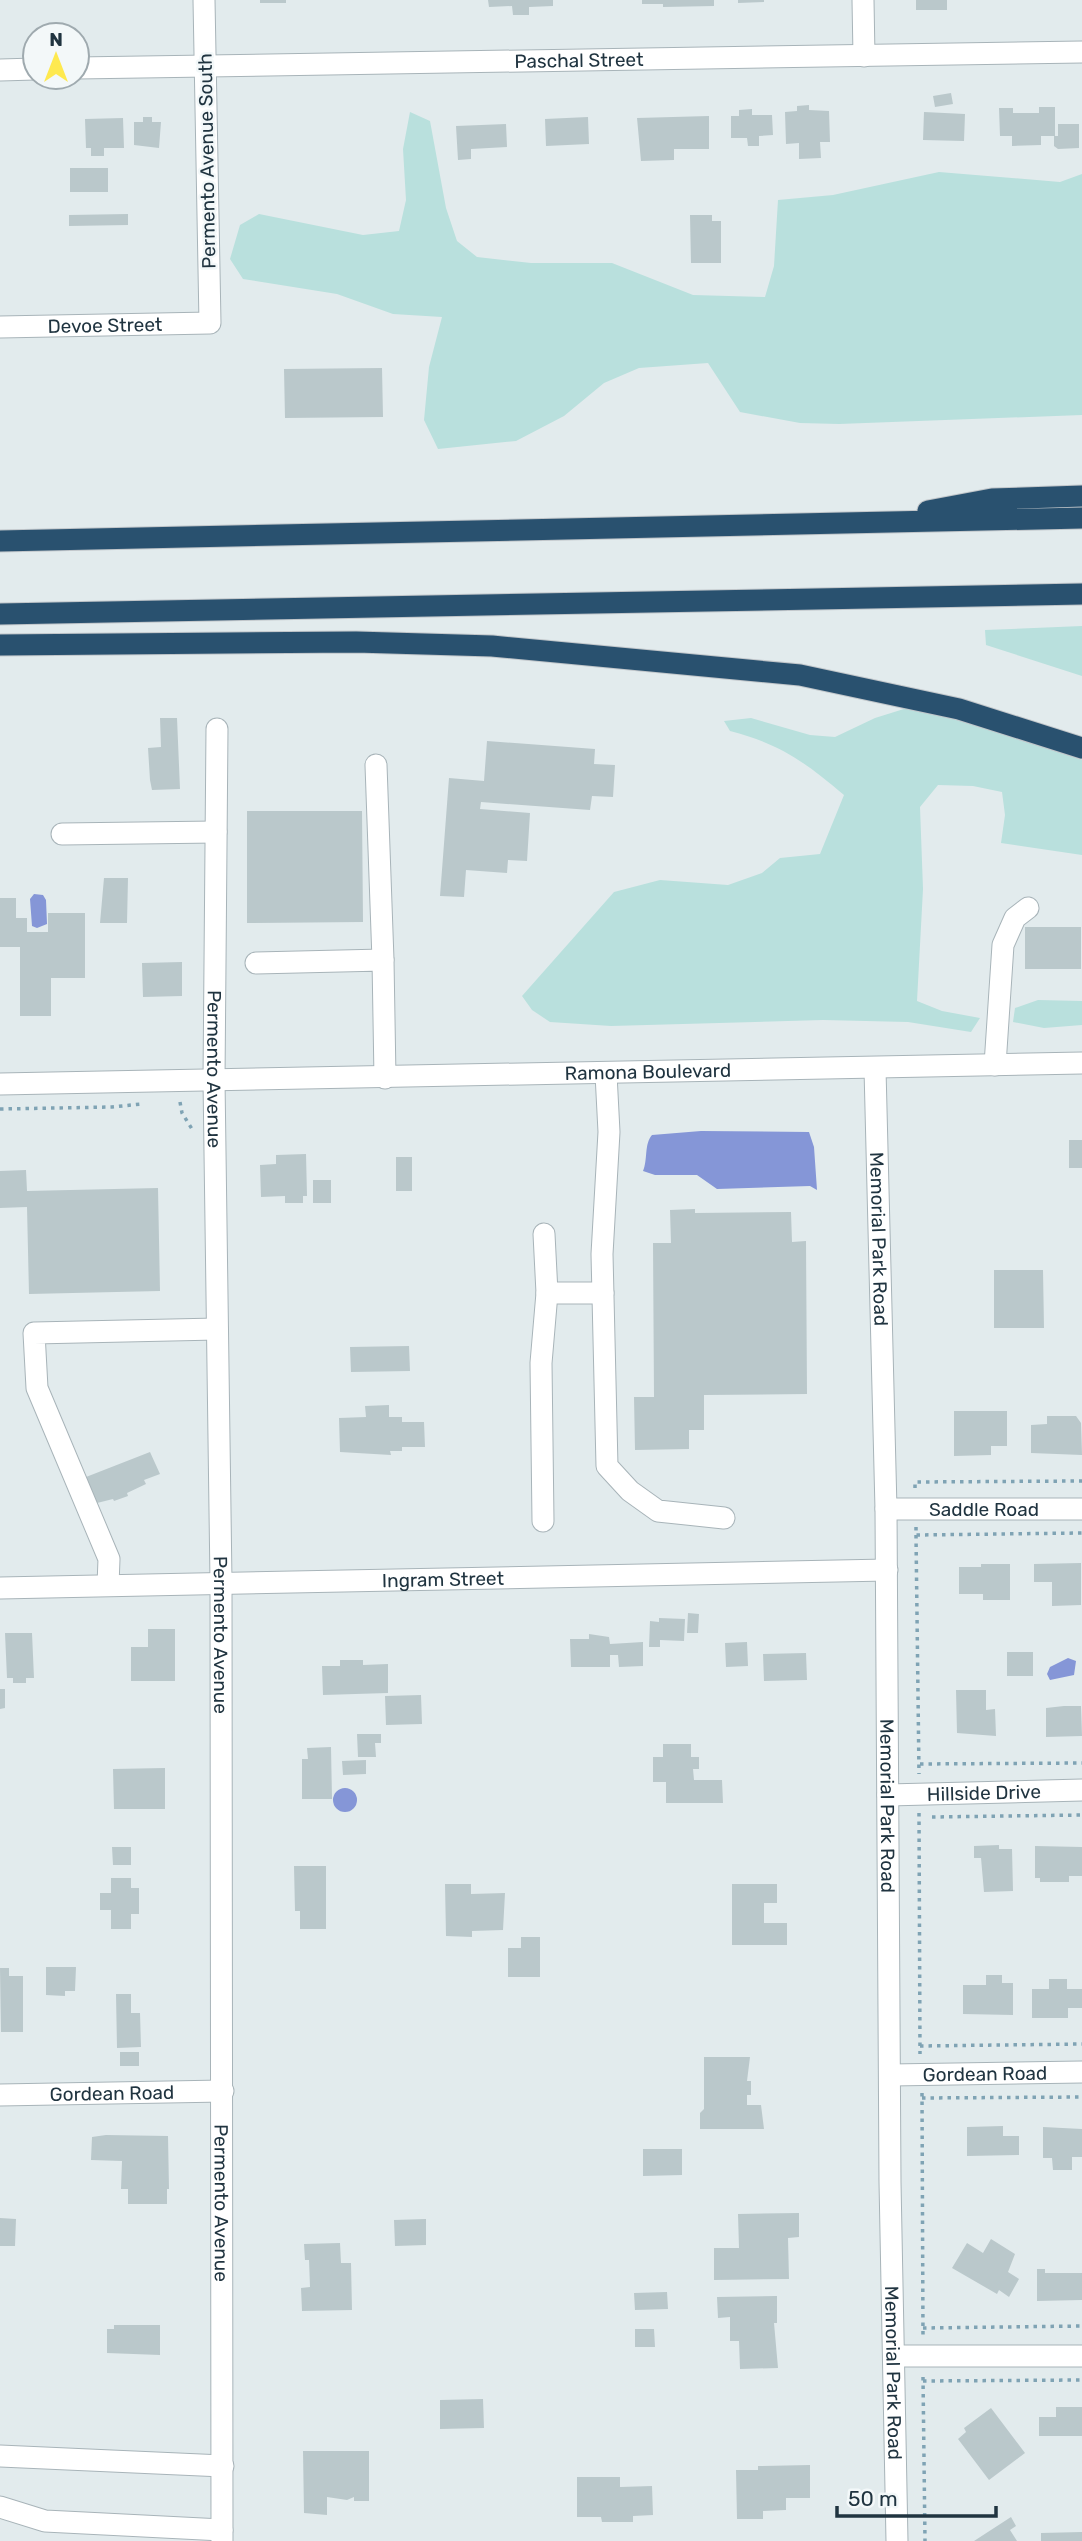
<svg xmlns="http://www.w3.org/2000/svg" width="1082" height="2541" font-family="Rubik,sans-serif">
<rect width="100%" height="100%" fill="#e2ebed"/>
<path fill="#b9e0dd" d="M410 112 430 121 446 208 457 241 477 257 531 263H612L693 295 765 297 774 266 778 200 833 195 939 172 1060 182 1082 174V415L839 424 800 423 740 412 708 363 639 368 604 383 564 416 516 441 438 449 424 420 429 367 442 317 393 314 337 294 243 279 230 259 240 225 259 214 363 235 399 231 406 200 403 149Z
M1082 626V676L986 645 985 630Z
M907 708 974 722 1082 760V855L1001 843 1005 815 1002 792 973 786 938 785 920 807 923 889 917 1001 942 1011 980 1018 971 1032 908 1022 823 1020 611 1026 550 1022 532 1010 522 996 614 892 660 880 728 885 762 873 780 858 820 854 844 795C805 762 780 744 730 731L724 721 751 718 810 735 835 737 875 718Z
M1038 1000 1082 1001V1025L1044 1028 1013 1022 1015 1008Z"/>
<path fill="#8596d7" d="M34 894 43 895 46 900 47 924 37 928 32 926 30 899Z
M701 1131 809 1132 814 1147 817 1190 810 1186 717 1189 697 1175H655L643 1171C648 1160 644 1144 652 1135Z
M1068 1658 1076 1661 1074 1675 1050 1680 1047 1674 1050 1667Z
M333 1800a12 12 0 1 1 24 0a12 12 0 1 1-24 0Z"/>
<path fill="#bac8cb" d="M260 0H286V3H260Z
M488 0H553V6L529 7V15H513L512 6 489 7Z
M642 0H714V6L663 7V4H642Z
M738 0H764V2L738 3Z
M916 0H947V10H916Z
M951 93 953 104 935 107 933 96Z
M809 105V110L829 111 830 142H820L821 158 799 159V143L786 144 785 112 797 111V106Z
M1039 107H1055V136H1058V124H1079V148L1058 149 1054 146V136H1041V145L1012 146V136H1000L999 108H1013V113H1039Z
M752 109V115H772L773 135 759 136V146H748L747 138H731V116H739V110Z
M924 112 965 114 964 141 923 140Z
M709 116V149H674V160L641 161 637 118Z
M143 117H152V122H161L159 148 134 145V122H143Z
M588 117 589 144 546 146 545 119Z
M123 118 124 148H104V156H91V148H86L85 119Z
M506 124 507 147 471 149V159L458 160 456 126Z
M70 168H108V192H70Z
M128 214V225L69 226V215Z
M690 215H712V221H721V263H691Z
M382 368 383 417 285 418 284 369Z
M160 718H177L180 789 152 790 150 780 148 748 161 747Z
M487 741 595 749 594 764 615 765 613 797 592 796 590 810 481 802 480 809 530 813 527 861 508 860 507 873 466 870 464 897 440 896 449 778 484 781Z
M247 811H362L363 922 247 923Z
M104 878H128L127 923H100Z
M0 898H16V918H27V932H48V913H85V978H51V1016H20V947H0Z
M1025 927H1081V969H1025Z
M182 962V996L143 997 142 963Z
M1069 1140H1082V1168H1069Z
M306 1154 307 1196H303V1203H285V1196L261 1197 260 1165 276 1164V1155Z
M396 1157H412V1191H396Z
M26 1170 27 1191 158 1188 160 1291 29 1294 27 1207 0 1208V1171Z
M313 1180H331V1203H313Z
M695 1209V1213L791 1212 792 1242 806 1241 807 1394 704 1395V1430H689V1449L635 1450 634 1397H654L653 1243H671L670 1210Z
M994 1270H1043L1044 1328H994Z
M409 1346 410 1371 351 1372 350 1347Z
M389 1405V1417H402V1422H424L425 1447H402V1451H390L391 1455 340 1452 339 1418 366 1417 365 1406Z
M954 1411H1007V1446H991V1455L954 1456Z
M1047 1416H1076L1081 1423 1082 1455 1031 1453V1425L1047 1424Z
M150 1452 160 1474 144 1480 146 1484 127 1493 128 1496 114 1501 113 1499 97 1503 86 1477Z
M1081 1563V1605L1052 1606V1582H1034V1564Z
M981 1564H1010V1600H983V1594H959V1567H981Z
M688 1613 699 1614 698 1633H687Z
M659 1618 685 1619 684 1641 660 1640V1647H649L650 1621 659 1622Z
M148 1629H175V1681H131V1647H148Z
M5 1633H32L34 1678H26V1683H13V1678H7Z
M589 1634 609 1637 610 1644 643 1642V1666L619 1667 618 1655H610V1667H571L570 1639H589Z
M747 1642 748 1666 726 1667 725 1643Z
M1007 1652H1033V1676H1007Z
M806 1653 807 1680 764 1681 763 1654Z
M340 1660H363V1665L388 1664V1693L323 1695 322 1666H340Z
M0 1689H5V1708L0 1709Z
M956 1690H986V1710L995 1709 996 1736 957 1733Z
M421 1695 422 1724 386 1725 385 1696Z
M1064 1706H1081L1082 1736 1046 1737V1708Z
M357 1734H381V1743H375L376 1757H358Z
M663 1744H691V1757H699V1769H693L694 1780H722L723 1803H666V1782H653V1757H663Z
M331 1747 332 1799H302V1759H308L307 1748Z
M366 1760V1774L343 1775 342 1761Z
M165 1768V1809H114L113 1769Z
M999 1845V1849H1012L1013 1891 984 1892 981 1858H974V1846Z
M1035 1846 1082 1847V1876H1069V1882H1040V1878H1035Z
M112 1847H131V1865H113Z
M294 1866H326V1929H300V1911H295Z
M111 1878H131V1888H139V1914H131V1929H111V1910H100V1893H111Z
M445 1884H471V1894L505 1893 503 1930 472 1931V1937L446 1936Z
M732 1884H777V1903H764V1923H787V1945H732Z
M521 1937H540V1977H508V1948H521Z
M46 1967H76L75 1991H65V1996L46 1995Z
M0 1968H9V1976H23V2032H1Z
M986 1975H1002V1983H1013V2015L963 2014V1985H986Z
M1049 1979H1067V1989H1082V2008H1068V2018H1032V1989H1049Z
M116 1994H131V2013H140L141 2047 117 2048Z
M120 2052H139V2066H120Z
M704 2057H750L747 2081H751V2095H747V2105H761L764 2129H700V2113L704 2109Z
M1003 2126V2136H1019V2155L967 2156V2127Z
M1043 2127 1082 2129V2157H1072V2170H1053L1052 2158H1043Z
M106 2135 168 2136 169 2189H167V2204H128V2189H121L122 2161 91 2160 92 2137Z
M643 2149H682V2175L643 2176Z
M799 2213V2237L788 2238 789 2279 714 2280V2248H739L738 2214Z
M0 2218 16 2219 15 2246H0Z
M426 2219V2245L395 2246 394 2220Z
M991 2239 1015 2254 1008 2272 1019 2279 1009 2297 999 2290 997 2294 952 2268 967 2243 983 2253Z
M340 2243 341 2263H351L352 2310 302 2311 301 2288 310 2287 309 2260H305L304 2244Z
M1037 2269H1045V2273H1082V2300L1037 2301Z
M667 2292 668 2309 635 2310 634 2293Z
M777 2296V2323H774L778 2368 740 2369 739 2341H730V2317L718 2318 717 2297Z
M114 2325H160V2355L107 2353V2329H114Z
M635 2329H654L655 2347H635Z
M483 2399 484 2428 440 2429V2400Z
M1056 2407H1082V2436H1039V2417H1056Z
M991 2408 1025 2453 989 2480 958 2439 966 2432 964 2428Z
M303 2451H369V2501H354V2497L347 2500 327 2497V2515L304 2513Z
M810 2465V2498H786V2510L763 2511V2519H737L736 2470H758V2466Z
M577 2477H620V2487L652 2486 653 2515 633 2516V2522H602L601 2517H577Z
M1011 2517 1016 2526 1010 2530 1017 2541H974Z
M1082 2532V2541H1041V2533Z"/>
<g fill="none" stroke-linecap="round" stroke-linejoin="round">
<g stroke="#a8b4b9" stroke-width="23">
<g id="minor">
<path d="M863 0 864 56"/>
<path id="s1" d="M77 68 1082 52"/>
<path d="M0 70 35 69"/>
<path id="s2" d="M0 327 210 323 204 0"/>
<path id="s3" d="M217 729 214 1080 221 1582 222 2541"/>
<path d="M376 765 383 960"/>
<path d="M62 834 216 832"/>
<path d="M256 963 383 960 385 1078"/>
<path d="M995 1065 1003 945 1015 918 1028 908"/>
<path id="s4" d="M875 1069 886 1509 890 2182 897 2541"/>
<path d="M606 1074 609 1132 602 1254 607 1466 630 1491 658 1511 724 1518"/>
<path id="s5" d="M0 1084 1082 1063"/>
<path d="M544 1234 547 1293"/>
<path id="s6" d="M886 1509H1082"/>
<path d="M543 1521 541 1363 547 1293H603"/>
<path d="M108 1585 109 1559 37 1388 34 1333 217 1329"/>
<path id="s7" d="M0 1588 887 1570"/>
<path id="s8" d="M888 1795 1082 1790"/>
<path id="s9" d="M891 2075 1082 2072"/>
<path id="s10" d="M0 2095 223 2091"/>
<path d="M894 2356H1082"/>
<path d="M0 2456 223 2466"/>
<path d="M0 2507 45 2521 222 2530"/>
</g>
</g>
<g stroke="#c1c6ca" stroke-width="23">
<path id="highway" d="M928 511 992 499 1082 496
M0 541 1082 518
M0 614 1082 594
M0 645 356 642 492 646 800 675 959 709 1082 748"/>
</g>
<path stroke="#7fa3b4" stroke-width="3.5" stroke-dasharray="3.5 5" stroke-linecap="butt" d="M180 1102 182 1113 192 1129
M0 1109 112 1107 141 1104
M915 1488V1482L1082 1481
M916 1527V1535L1082 1533
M916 1535 919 1774
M920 1764 1082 1763
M919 1813 920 2054
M932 1817 1082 1815
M920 2046 1082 2044
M922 2093 923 2338
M922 2098 1082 2097
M923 2328 1082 2326
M923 2377 925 2541
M923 2381 1082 2380"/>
<use href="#minor" stroke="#fff" stroke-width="21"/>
<use href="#highway" stroke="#29516f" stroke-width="21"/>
</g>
<g text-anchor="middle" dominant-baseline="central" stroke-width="5" stroke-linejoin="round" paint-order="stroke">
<g font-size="19" fill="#203440" stroke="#f3f8f9">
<text stroke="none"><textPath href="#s1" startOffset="502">Paschal Street</textPath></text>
<text transform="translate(207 161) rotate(-91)">Permento Avenue South</text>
<text stroke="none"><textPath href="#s2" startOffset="105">Devoe Street</textPath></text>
<text stroke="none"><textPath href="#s3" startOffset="340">Permento Avenue</textPath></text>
<text stroke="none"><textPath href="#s5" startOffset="648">Ramona Boulevard</textPath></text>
<text stroke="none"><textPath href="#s4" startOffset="170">Memorial Park Road</textPath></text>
<text stroke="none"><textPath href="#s6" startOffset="98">Saddle Road</textPath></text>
<text stroke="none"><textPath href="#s7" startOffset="443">Ingram Street</textPath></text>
<text stroke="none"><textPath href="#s3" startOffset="906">Permento Avenue</textPath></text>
<text stroke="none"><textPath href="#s8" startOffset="96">Hillside Drive</textPath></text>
<text stroke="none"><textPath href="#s4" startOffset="737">Memorial Park Road</textPath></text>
<text stroke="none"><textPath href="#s9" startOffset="94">Gordean Road</textPath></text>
<text stroke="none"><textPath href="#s10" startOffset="112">Gordean Road</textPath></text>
<text stroke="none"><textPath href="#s3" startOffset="1474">Permento Avenue</textPath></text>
<text stroke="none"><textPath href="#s4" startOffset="1304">Memorial Park Road</textPath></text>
</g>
</g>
<g transform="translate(56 56)"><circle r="33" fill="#f3f8f9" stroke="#9faaaf" stroke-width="2"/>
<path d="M0-5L12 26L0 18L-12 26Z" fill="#fee94f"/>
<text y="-10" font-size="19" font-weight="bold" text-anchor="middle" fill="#203440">N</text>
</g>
<path d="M837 2506v10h159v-10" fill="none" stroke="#203440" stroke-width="3.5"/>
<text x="848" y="2506" font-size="21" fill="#203440" stroke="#f3f8f9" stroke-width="5" paint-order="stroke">50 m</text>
</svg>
